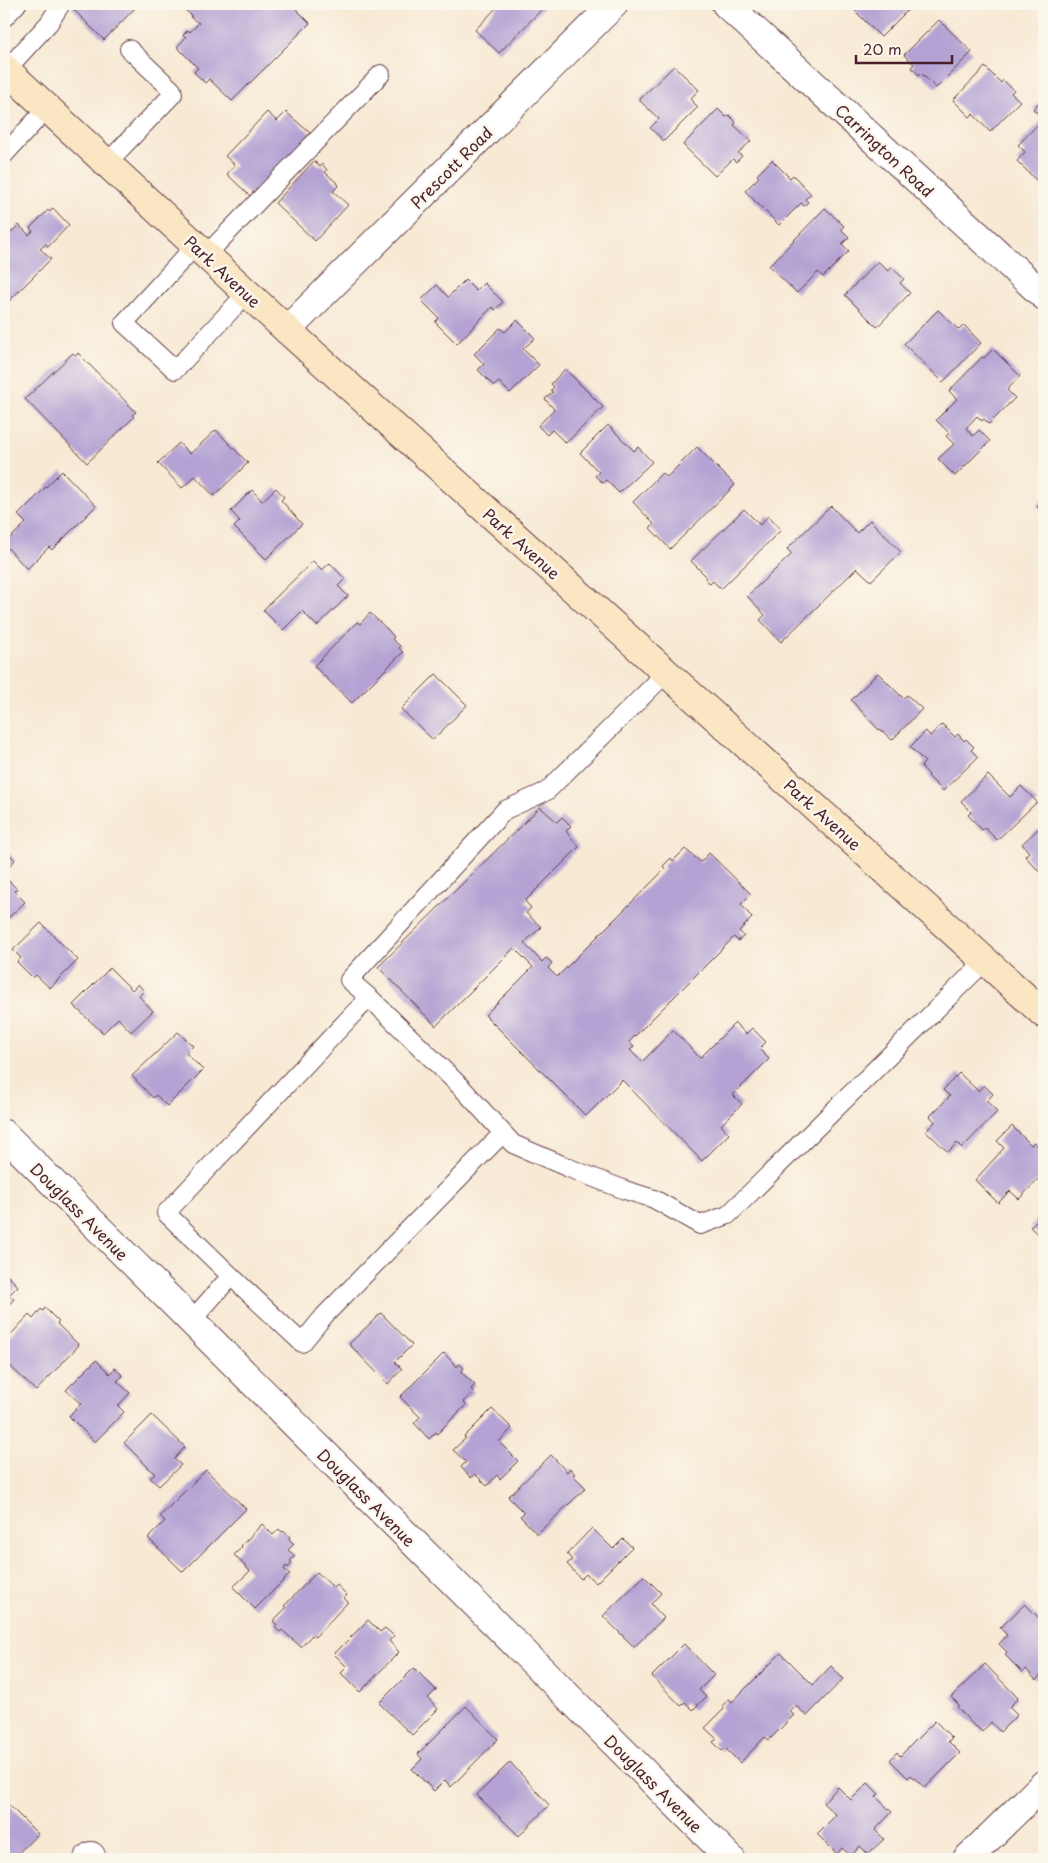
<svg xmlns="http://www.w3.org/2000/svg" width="1048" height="1863" font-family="'Playpen Sans',sans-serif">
<rect width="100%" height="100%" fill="#fbf7ec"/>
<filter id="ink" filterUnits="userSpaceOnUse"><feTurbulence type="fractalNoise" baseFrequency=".02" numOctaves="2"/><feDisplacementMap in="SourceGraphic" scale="10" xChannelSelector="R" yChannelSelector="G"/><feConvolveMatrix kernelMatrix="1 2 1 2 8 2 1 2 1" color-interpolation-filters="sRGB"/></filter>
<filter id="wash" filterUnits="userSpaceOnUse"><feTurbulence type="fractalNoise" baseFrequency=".0096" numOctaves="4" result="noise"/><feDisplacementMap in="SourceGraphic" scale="20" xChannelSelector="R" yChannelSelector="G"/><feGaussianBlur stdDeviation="1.12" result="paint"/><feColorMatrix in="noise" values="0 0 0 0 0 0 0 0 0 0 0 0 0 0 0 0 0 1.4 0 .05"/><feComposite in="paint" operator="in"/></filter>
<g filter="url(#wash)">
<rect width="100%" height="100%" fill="#f7e9d4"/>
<g id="blocks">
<path fill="#b3a2d3" d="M76 4H139L104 40 72 8Z
M173 4H291L310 23 232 101 209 79 205 83 194 72 198 68 177 47 186 37 183 35 188 30 190 32 199 23 190 17 192 16 181 6 178 9Z
M500 4H547L499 53 475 30Z
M863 4H914L881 37 855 11Z
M939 20 972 52 936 88 921 73 919 75 911 67 914 64 904 55Z
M674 66 699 90 690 99 698 107 664 141 650 128 659 119 639 100Z
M985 67 1001 83 1003 80 1014 90 1011 93 1020 101 990 132 973 114 970 117 953 100Z
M1044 97V188L1017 161 1025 152 1018 145 1043 119 1033 109Z
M718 109 726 117 729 115 736 122 734 125 751 141 738 153 742 156 736 162 733 159 715 176 683 145Z
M267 112 277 121 286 112 310 133 301 143 303 145 261 190 258 187 250 196 227 174 235 165 225 156Z
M772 160 790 178 793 175 811 194 805 199 808 202 804 206 801 203 779 225 745 191 759 177 757 175Z
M314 161 320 167 322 164 327 170 325 172 339 185 333 191 348 205 315 241 275 203Z
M53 208 69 225 48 247 46 244 40 249 51 259 7 303 9 306 5 310 4 242 5 241 4 239 19 225 29 235 33 231 30 228 48 210 50 212Z
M825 208 844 226 841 229 849 237 842 244 849 251 823 277 818 272 797 293 769 266Z
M878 261 888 271 891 267 904 279 900 283 910 293 877 327 845 295Z
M465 280 476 291 484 283 503 302 495 310 492 307 457 344 435 322 439 318 421 300 437 285 448 297Z
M938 310 959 330 964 325 981 343 943 382 904 344Z
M517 320 535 338 523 349 539 365 510 393 499 382 494 386 478 370 484 364 474 354 500 328 505 332Z
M993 349 1020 376 1007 390 1015 398 989 424 984 419 982 421 977 416 966 428 973 436 979 430 990 441 955 476 938 459 954 444 946 436 949 433 936 420 957 399 949 391 982 357 984 358Z
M73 353 76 356 78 353 136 412 132 415 134 417 87 463 25 399Z
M565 369 603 407 566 443 552 430 547 435 538 426 554 409 545 399 553 392 551 390 554 387 551 384Z
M608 425 634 451 638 447 652 462 619 493 606 480 603 483 595 476 599 472 580 453Z
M216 430 248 463 214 496 195 476 182 488 158 463 179 443 190 454Z
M697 447 735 485 670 549 650 528 654 524 633 502 662 473 667 477Z
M62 471 96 506 52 550 49 547 27 569 4 544 26 523 18 515Z
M276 488 284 497 281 500 302 524 266 559 234 527 240 521 231 511 252 490 262 501Z
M1044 498V513L1037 506Z
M831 506 857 533 870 520 901 552 871 581 857 568 781 642 760 620 765 615 747 596 792 554 787 549Z
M744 509 760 525 768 516 781 530 721 589 713 581 710 584 705 578 706 576 691 561Z
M313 561 322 570 330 563 345 579 338 586 348 596 317 626 302 611 283 630 263 610Z
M370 613 388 630 394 637 392 639 400 646 399 648 403 652 352 703 314 666 357 622 360 624Z
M878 673 903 698 907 695 922 709 892 740 880 729 879 730 851 700Z
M436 674 467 705 433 740 401 709Z
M942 724 955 737 958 734 964 741 966 739 974 747 971 750 978 757 943 791 928 776 929 775 921 766 925 762 910 747 926 731 930 736Z
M988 775 1010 797 1021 786 1037 802 997 840 985 828 982 830 968 815 971 812 961 801Z
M540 807 557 822 562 817 571 826 566 831 579 847 525 901 531 908 526 913 541 927 524 943 542 962 546 958 552 963 548 968 557 977 665 869 663 866 671 858 673 861 685 849 701 862 709 853 751 894 741 904 752 918 739 931 744 936 738 941 734 937 629 1042 634 1047 630 1050 642 1062 673 1030 700 1058 735 1023 746 1034 752 1028 766 1042 759 1049 769 1059 733 1095 742 1104 721 1125 729 1134 702 1161 622 1080 586 1116 485 1015 533 967 514 948 436 1026 378 967Z
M1038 829 1042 833 1044 831V877L1025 856 1029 852 1022 844Z
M4 848 15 860 4 872Z
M4 876 17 889 14 891 25 902 8 918 4 914Z
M41 923 78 960 50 988 36 975 33 978 17 962 21 958 13 950Z
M110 968 132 990 138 984 144 991 139 996 153 1011 131 1032 118 1018 103 1033 73 1005Z
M178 1032 193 1046 186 1053 203 1070 167 1106 156 1095 153 1098 132 1076Z
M959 1073 978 1091 984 1085 993 1094 987 1101 997 1112 962 1148 957 1143 948 1152 926 1131 935 1122 930 1116 950 1096 943 1090Z
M1012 1126 1031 1145 1034 1142 1043 1151 1040 1154 1044 1157V1172L1040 1179 1039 1178 1019 1199 1010 1191 998 1203 975 1180 1004 1148 997 1141Z
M1044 1208V1238L1043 1239 1030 1227 1038 1219 1036 1217Z
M4 1272 18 1286 9 1295 14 1299 4 1310Z
M45 1308 59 1322 57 1324 79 1345 36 1391 4 1360V1342L29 1315 33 1319 41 1309 43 1311Z
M381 1313 412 1345 395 1362 402 1369 388 1384 349 1344Z
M444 1353 457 1367 459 1364 464 1368 461 1372 475 1385 471 1389 474 1392 463 1402 466 1405 437 1434 436 1432 429 1439 414 1423 420 1417 400 1397Z
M96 1360 110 1374 115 1368 123 1376 117 1381 130 1393 118 1406 124 1412 95 1442 69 1416 81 1404 66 1390Z
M492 1409 512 1428 499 1442 518 1461 500 1479 497 1475 487 1486 475 1474 471 1478 461 1467 466 1462 453 1450 466 1438 464 1437Z
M152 1415 185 1447 174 1459 181 1465 159 1486 150 1478 155 1474 124 1443Z
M551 1455 567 1472 570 1468 575 1474 573 1475 586 1488 537 1534 520 1516 524 1513 508 1497Z
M206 1470 246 1509 183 1572 148 1538 165 1521 160 1516Z
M262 1524 273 1535 279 1529 282 1532 283 1531 290 1537 289 1539 294 1544 288 1550 295 1556 290 1561 292 1563 288 1568 286 1566 284 1569 290 1574 255 1609 233 1587 250 1571 234 1555 242 1547 241 1546Z
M592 1528 613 1549 623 1539 632 1547 596 1583 586 1574 581 1579 567 1564 572 1560 567 1554Z
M317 1572 334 1588 337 1585 347 1595 344 1598 348 1602 315 1637 312 1635 301 1647 282 1630 280 1632 275 1628 277 1625 273 1621 286 1608 284 1606Z
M644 1576 661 1593 651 1604 664 1618 634 1647 603 1616Z
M1025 1604 1042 1621 1044 1619V1672L1036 1680 1026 1669 1022 1672 1005 1655 1007 1652 999 1644 1007 1635 1000 1628Z
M368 1620 380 1632 385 1628 394 1636 389 1641 399 1652 360 1692 341 1673 347 1667 334 1654Z
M684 1644 714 1675 699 1690 706 1697 693 1710 685 1702 681 1706 652 1676Z
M781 1653 813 1685 831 1666 843 1679 807 1716 795 1705 789 1711 794 1715 769 1740 765 1737 740 1763 725 1748 722 1751 713 1742 717 1739 705 1728 724 1709 722 1706 729 1699 732 1702Z
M985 1664 1018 1698 1009 1707 1017 1715 1000 1732 991 1722 982 1732 976 1726 975 1727 957 1707 959 1705 951 1697Z
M414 1668 436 1690 428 1698 438 1709 412 1735 379 1703Z
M466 1706 498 1739 451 1787 445 1780 434 1791 412 1769 422 1759 418 1754Z
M935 1721 952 1738 948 1741 960 1753 925 1788 911 1775 908 1778 890 1760 897 1752 900 1756Z
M510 1762 549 1805 519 1836 477 1795Z
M868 1783 879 1794 876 1797 892 1812 875 1830 884 1839 868 1854 860 1846 851 1856 842 1848 837 1854 817 1834 836 1815 823 1803 838 1787 851 1800Z
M7 1803 38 1834 12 1859H4V1805Z"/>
</g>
</g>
<g filter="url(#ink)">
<use href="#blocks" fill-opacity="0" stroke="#643d44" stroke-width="1"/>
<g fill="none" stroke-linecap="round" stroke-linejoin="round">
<g stroke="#643d44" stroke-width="20">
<path id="lane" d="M4 18 17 4
M6 70 49 23 61 4
M4 155 47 108
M107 163 173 94 172 90 129 49
M195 246 124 323 175 370 247 293
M206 255 381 74
M666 673 547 791 505 810 349 980 370 998 462 1088 513 1144 569 1168 625 1190 654 1199 700 1225 728 1215 985 961
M231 1276 166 1213 356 1011 370 998
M191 1321 231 1276 302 1343 324 1316 503 1133"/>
</g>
<g stroke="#643d44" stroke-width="30">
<path id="street" d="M726 4 1044 296
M287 330 614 4
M4 1134 731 1859
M88 1859 91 1856
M967 1859 1044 1784"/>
</g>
<g stroke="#643d44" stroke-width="30">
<path id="secondary" d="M4 68 287 330 1044 1014"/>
</g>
<use href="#lane" stroke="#fff" stroke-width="18"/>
<use href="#street" stroke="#fff" stroke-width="28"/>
<use href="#secondary" stroke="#fbe6c4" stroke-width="28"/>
</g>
</g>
<g text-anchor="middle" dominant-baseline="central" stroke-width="5" stroke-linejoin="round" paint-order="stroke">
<g font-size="16" fill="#4a1f2b" stroke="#fbf7ec">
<text transform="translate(885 150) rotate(43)">Carrington Road</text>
<text transform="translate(451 167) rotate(-45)">Prescott Road</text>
<text transform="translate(223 271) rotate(43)">Park Avenue</text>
<text transform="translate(522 543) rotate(42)">Park Avenue</text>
<text transform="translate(823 814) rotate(42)">Park Avenue</text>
<text transform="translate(80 1211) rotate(45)">Douglass Avenue</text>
<text transform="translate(367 1497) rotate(45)">Douglass Avenue</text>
<text transform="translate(654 1783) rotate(45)">Douglass Avenue</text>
</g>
</g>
<rect width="1048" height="1863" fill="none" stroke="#fbf7ec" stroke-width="20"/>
<path d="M856 55v8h96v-8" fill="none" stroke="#4a1f2b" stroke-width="2.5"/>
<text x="863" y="55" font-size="15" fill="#4a1f2b" stroke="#fbf7ec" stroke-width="4" paint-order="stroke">20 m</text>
</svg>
